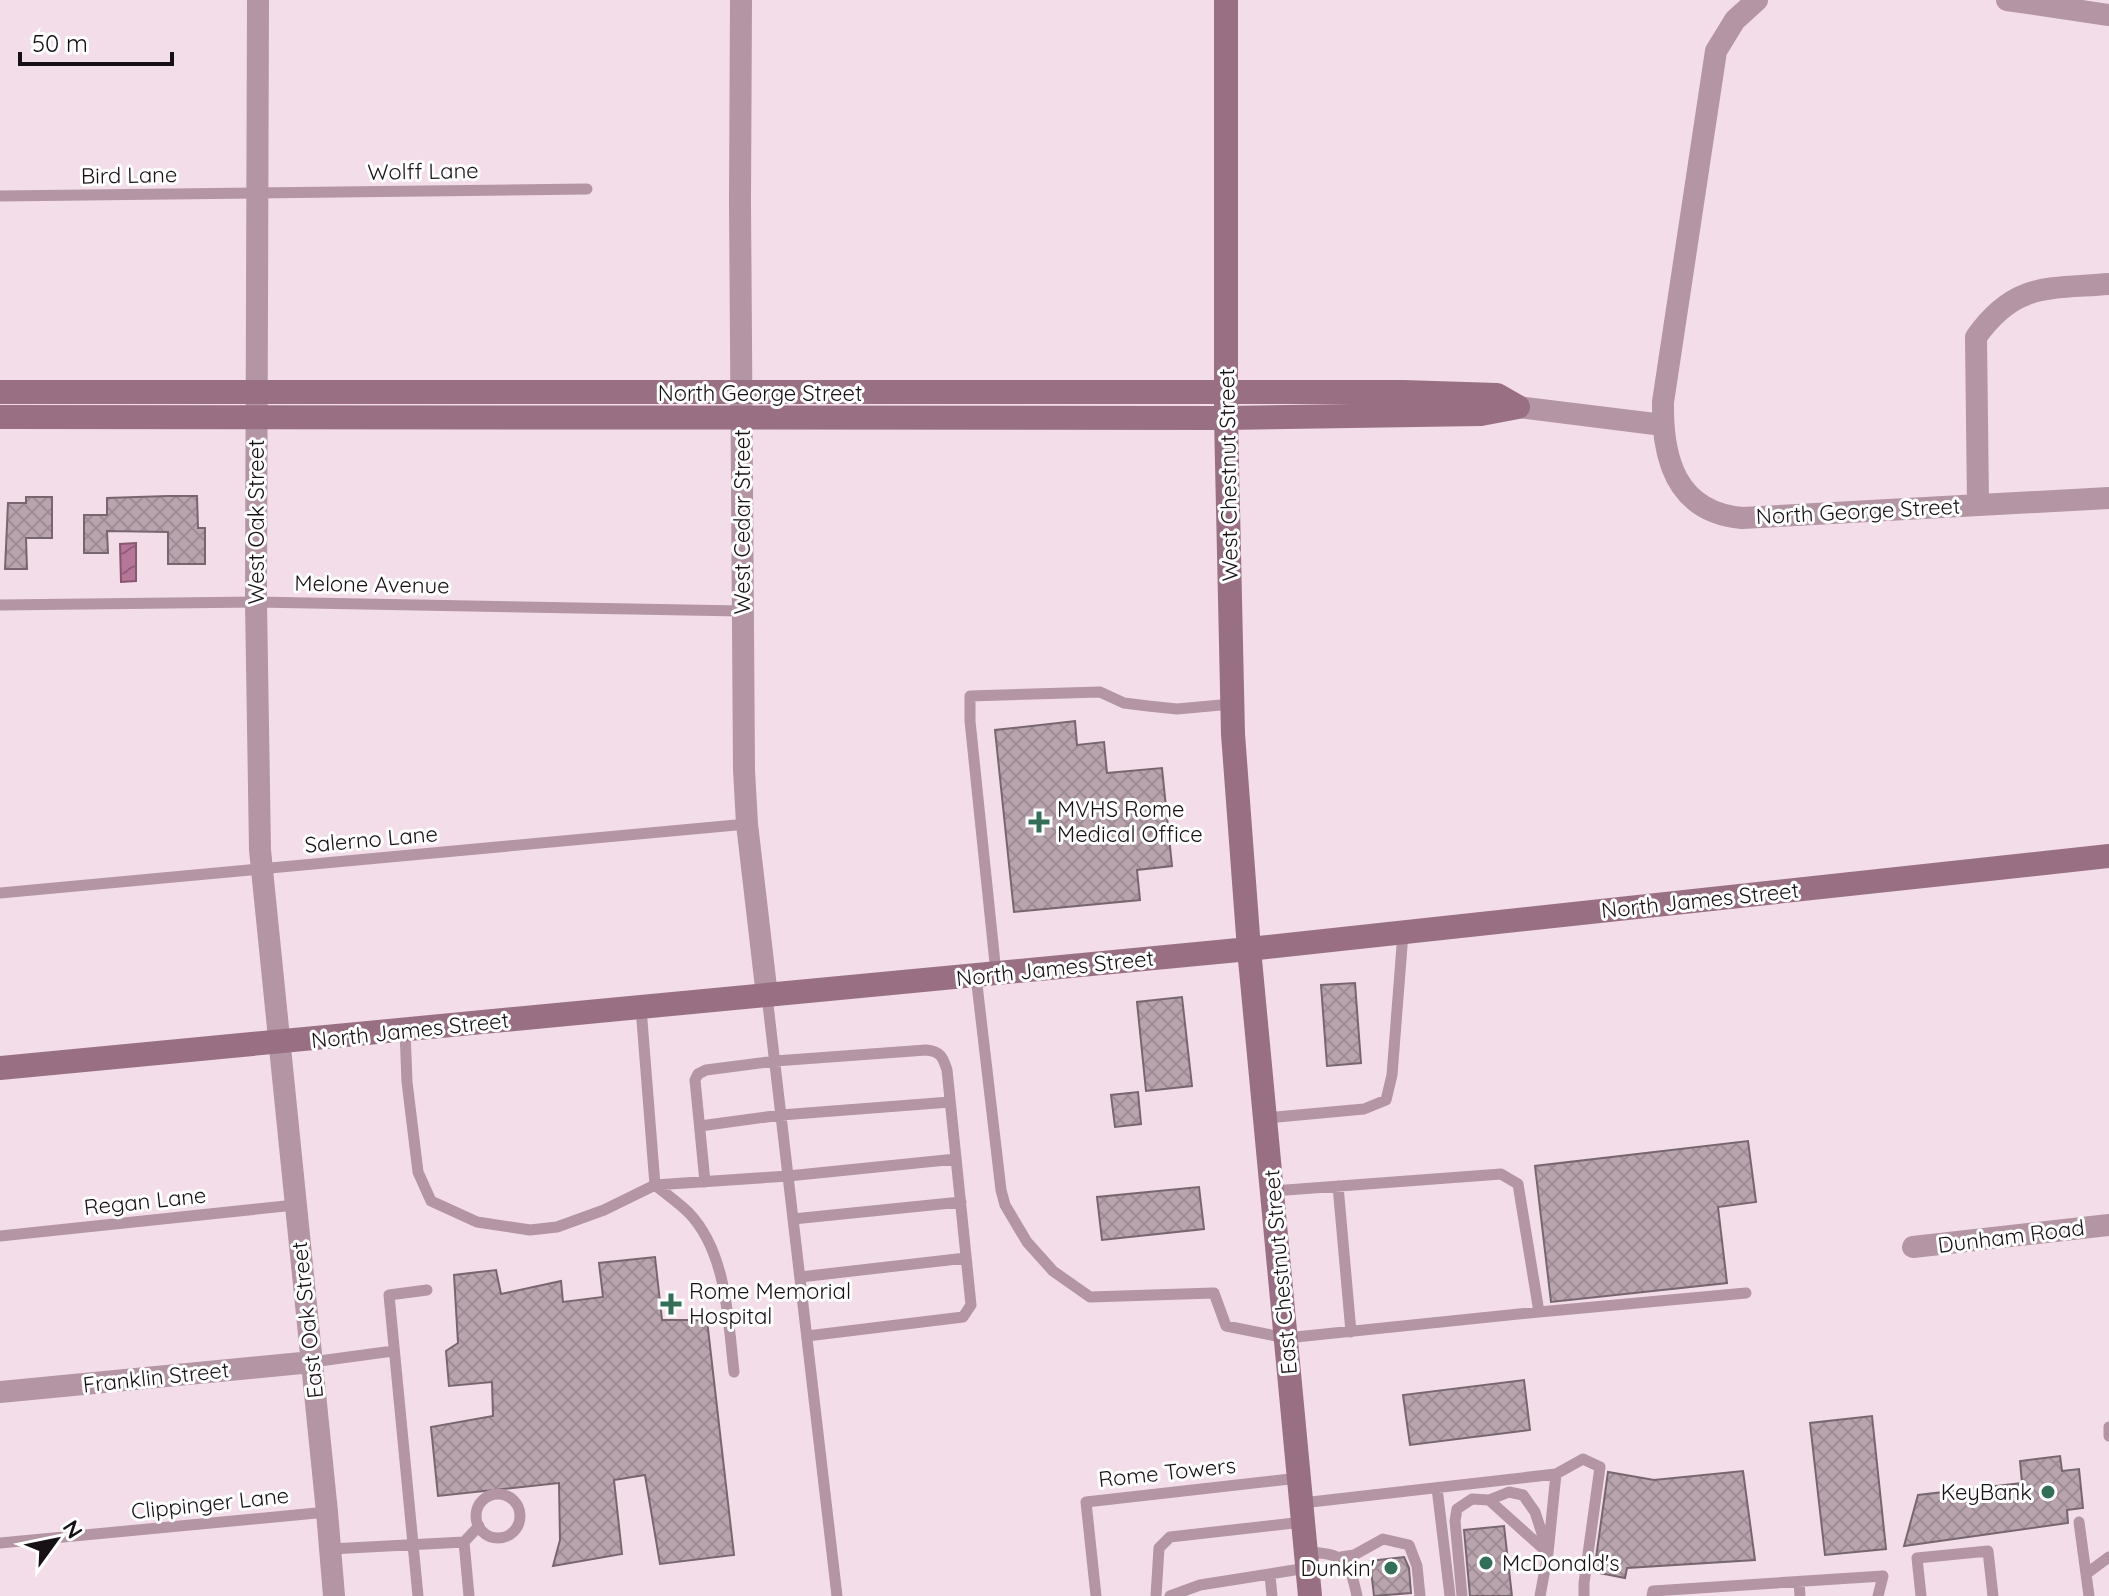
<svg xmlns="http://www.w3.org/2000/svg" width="2109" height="1596" font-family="Quicksand,sans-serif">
<defs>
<pattern id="water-waves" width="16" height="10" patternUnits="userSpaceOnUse" patternTransform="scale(2)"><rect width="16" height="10" fill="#b57697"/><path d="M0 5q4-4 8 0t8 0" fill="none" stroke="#925f7a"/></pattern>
<pattern id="building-cross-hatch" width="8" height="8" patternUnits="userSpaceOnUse" patternTransform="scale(2)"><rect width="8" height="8" fill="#b9a4ae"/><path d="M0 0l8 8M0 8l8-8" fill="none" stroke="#9e8c95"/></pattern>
</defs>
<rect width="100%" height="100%" fill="#f3dde8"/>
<path fill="url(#water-waves)" stroke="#865770" stroke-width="2" d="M136 543V581L121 582 120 544Z"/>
<path fill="url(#building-cross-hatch)" stroke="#78666f" stroke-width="2" d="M168 496H197L198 528H205V564H168V532L107 531 108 553H84V515H107V498Z
M26 497H52V538H26L27 569H5L8 503H26Z
M1075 721 1077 745 1104 742 1107 773 1162 768 1172 866 1137 870 1140 900 1014 912 995 730Z
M1355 983 1361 1063 1327 1066 1321 985Z
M1182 997 1192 1086 1146 1091 1137 1002Z
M1138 1092 1141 1124 1115 1127 1111 1095Z
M1748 1141 1756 1202 1718 1207 1727 1283 1551 1302 1535 1166Z
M1199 1187 1204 1229 1102 1240 1097 1197Z
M655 1257 662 1320H707L734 1555 660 1564 645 1475 614 1480 622 1554 553 1566 560 1540 559 1483 438 1496 431 1427 493 1416 492 1382 449 1386 446 1351 458 1343 454 1275 496 1270 501 1294 561 1281 563 1302 603 1297 599 1263Z
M1524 1380 1530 1430 1410 1445 1403 1395Z
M1872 1416 1886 1549 1825 1555 1810 1423Z
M2060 1456 2062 1471 2079 1469 2083 1508 2067 1510 2068 1523 1904 1546 1918 1495 2022 1483 2020 1461Z
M1743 1471 1755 1560 1627 1568 1625 1578 1594 1572 1608 1472 1654 1480Z
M1504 1526 1512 1596H1470L1464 1530Z
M1404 1557 1409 1568 1411 1593 1374 1596 1370 1561Z"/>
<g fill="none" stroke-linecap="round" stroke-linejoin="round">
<path stroke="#b395a4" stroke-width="11" d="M0 196 587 189
M0 605 256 602 742 611
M0 893 747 824
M996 973 970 721V696L1100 692 1124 703 1148 706 1177 709 1232 704
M976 976 1001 1190 1005 1205 1027 1242 1053 1271 1090 1297 1214 1293 1226 1326 1286 1338 1539 1312 1518 1184 1501 1174 1273 1191
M767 996 837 1596
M641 1008 655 1185C666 1194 679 1203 689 1213 727 1253 728 1320 734 1372
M405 1031 407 1082 418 1172 431 1201 477 1222 530 1230 557 1227 604 1210 655 1185 788 1176 956 1159
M1266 1118 1364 1109 1386 1100 1392 1075 1403 933
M700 1126 781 1115 950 1102
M705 1182 695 1080 698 1074 706 1070 775 1061 926 1050C940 1051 943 1057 947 1070L971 1305 963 1317 807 1336
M1338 1186 1351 1332
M793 1219 961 1202
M0 1236 295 1205
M800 1277 966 1258
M1539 1312 1746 1293
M312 1362 393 1351
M2109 1427V1436
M1437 1488 1450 1596
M476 1516a22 22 0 1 1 44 0a22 22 0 1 1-44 0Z
M1489 1500 1509 1492 1523 1495 1535 1512 1547 1549
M1302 1503 1556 1474 1583 1459 1600 1467 1584 1583V1596
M2079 1522 2089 1596
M464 1542 469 1596
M0 1543 327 1512
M330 1549 464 1542 479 1526
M1306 1552C1344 1554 1349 1558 1357 1596
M1341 1557 1354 1555 1383 1539 1409 1545 1417 1566 1420 1596
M2086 1574 2109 1557
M1270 1575 1272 1596
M1799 1582 1800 1596
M418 1596 389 1295 427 1290
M1096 1596 1086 1502 1299 1478
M1156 1596 1159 1548 1170 1537 1303 1522
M1170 1596 1200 1585 1307 1568
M1462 1596 1455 1521 1457 1509 1472 1499 1489 1500 1548 1553
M1540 1596 1548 1553 1556 1474
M1652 1596 1653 1591 1883 1576 1878 1596
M1921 1596 1917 1558 1988 1551 1993 1596"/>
<path stroke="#b395a4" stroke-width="22" d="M258 0 256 602 260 850 327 1512 334 1596
M741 0 740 201 744 770 747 824 767 996
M1757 0 1735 20 1716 51 1663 402C1662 459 1676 512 1742 518L2109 498
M2007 0 2109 15
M1518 407 1663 425
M1978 505 1976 337C2015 282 2048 289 2109 284
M1913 1247 2109 1225
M0 1392 312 1362"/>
<path stroke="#996f84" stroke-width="24" d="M1226 0V418L1233 734 1249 949 1310 1596
M0 392H1403L1497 395 1518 407
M0 417 1226 418 1481 414 1518 407
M0 1068 1249 949 2109 856"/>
</g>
<g fill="#336e59" stroke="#fff" stroke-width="3">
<path d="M1035 810h8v8h8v8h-8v8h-8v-8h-8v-8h8z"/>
<path d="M667 1292h8v8h8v8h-8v8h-8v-8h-8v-8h8z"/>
<circle cx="2048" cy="1492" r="8"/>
<circle cx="1486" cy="1563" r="8"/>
<circle cx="1391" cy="1568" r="8"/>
</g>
<g text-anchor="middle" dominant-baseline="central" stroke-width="6" stroke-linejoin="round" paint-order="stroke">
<g font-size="22" fill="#171014" stroke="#fff">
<text transform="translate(423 171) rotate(-1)">Wolff Lane</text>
<text transform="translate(129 175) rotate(-1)">Bird Lane</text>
<text x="760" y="393">North George Street</text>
<text transform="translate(1228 475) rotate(-91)">West Chestnut Street</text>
<text transform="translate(1858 511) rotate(-3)">North George Street</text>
<text transform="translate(256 522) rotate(-90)">West Oak Street</text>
<text transform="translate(742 522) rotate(-90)">West Cedar Street</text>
<text transform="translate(372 584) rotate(1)">Melone Avenue</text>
<text transform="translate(371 839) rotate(-5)">Salerno Lane</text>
<text transform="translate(1700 900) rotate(-6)">North James Street</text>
<text transform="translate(1055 968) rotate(-6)">North James Street</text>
<text transform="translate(410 1030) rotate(-6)">North James Street</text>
<text transform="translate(145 1201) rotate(-6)">Regan Lane</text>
<text transform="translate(2011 1236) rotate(-7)">Dunham Road</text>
<text transform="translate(1280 1272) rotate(-95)">East Chestnut Street</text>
<text transform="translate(307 1320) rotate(-96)">East Oak Street</text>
<text transform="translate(156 1377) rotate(-6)">Franklin Street</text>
<text transform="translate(1167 1472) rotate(-6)">Rome Towers</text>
<text transform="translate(210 1503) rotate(-6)">Clippinger Lane</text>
</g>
<g font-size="22" fill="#171014" stroke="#fff" text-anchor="start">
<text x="1057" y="809">MVHS Rome<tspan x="1057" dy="25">Medical Office</tspan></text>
<text x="689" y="1291">Rome Memorial<tspan x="689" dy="25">Hospital</tspan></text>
<text x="2032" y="1492" text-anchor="end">KeyBank</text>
<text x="1502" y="1563">McDonald's</text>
<text x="1375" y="1568" text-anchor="end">Dunkin'</text>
</g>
</g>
<g transform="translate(56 1540) rotate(57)" stroke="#ffffff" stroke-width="6" paint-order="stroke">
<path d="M0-6L14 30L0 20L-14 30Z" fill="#171014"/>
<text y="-12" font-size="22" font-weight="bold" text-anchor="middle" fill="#171014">N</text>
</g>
<path d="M20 52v12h152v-12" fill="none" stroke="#171014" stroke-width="4"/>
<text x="32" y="52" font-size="24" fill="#171014" stroke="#ffffff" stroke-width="6" paint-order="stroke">50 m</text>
</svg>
